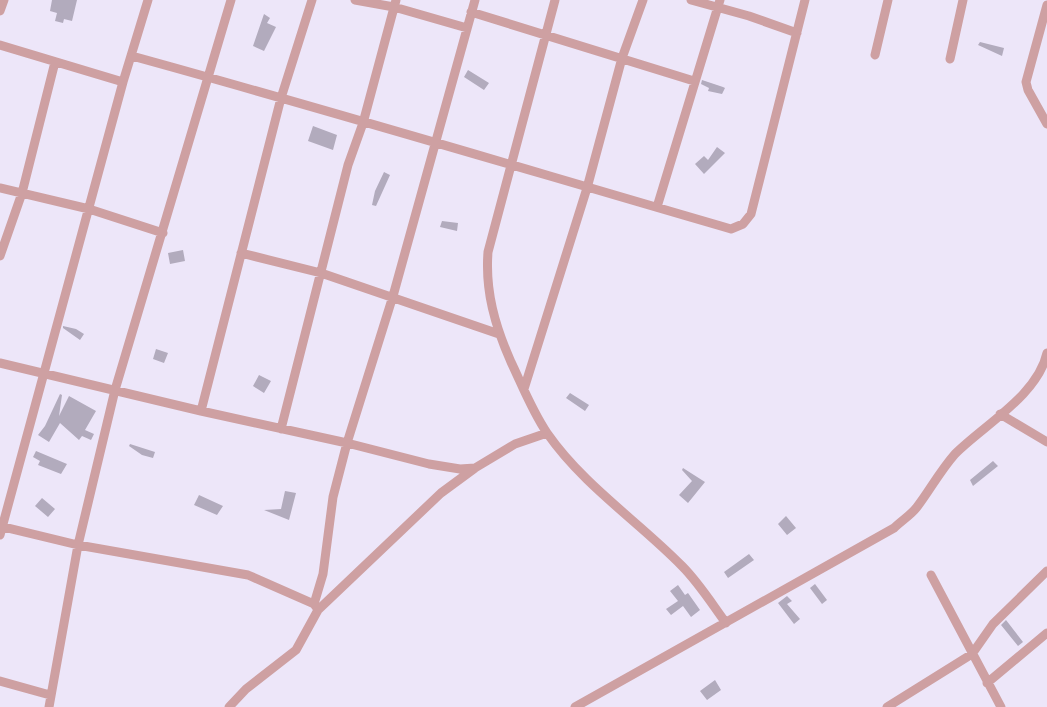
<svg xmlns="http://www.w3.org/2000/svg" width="1047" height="707" font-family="Raleway,sans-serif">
<rect width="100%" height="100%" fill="#ede6f9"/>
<path fill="#b2abbd" d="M52 0H77L72 21 64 19 63 23 55 21 57 13 50 11Z
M264 14 270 18 267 23 276 27 264 51 253 46Z
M980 42 1004 48 1002 56 978 45Z
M468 70 489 83 484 90 464 77Z
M702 80 723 87 725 88 722 94 708 91 709 88 701 84Z
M313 126 337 135 333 150 308 141Z
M717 147 725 153 704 174 695 164 704 156 708 160Z
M384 172 390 175 376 206 372 205 375 191Z
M442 221 458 223 457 231 440 227Z
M183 250 185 261 170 264 168 253Z
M63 326 76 329 84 334 80 340 63 328Z
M156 349 168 353 164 363 153 359Z
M259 375 271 381 264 393 253 386Z
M570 393 589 405 585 411 566 398Z
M60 394 62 395 59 416 69 396 96 411 85 430 94 434 91 440 82 436 79 440 60 423 49 442 38 435 45 426Z
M130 444 155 452 153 458 142 455 129 446Z
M36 451 67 464 61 474 38 465 40 461 33 457Z
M993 461 998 466 973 486 970 480Z
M683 468 705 482 688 503 679 495 692 481 682 470Z
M285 491 296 493 289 520 264 510 281 509Z
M199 495 223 506 217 515 194 505Z
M42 498 55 509 48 517 35 506Z
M786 516 796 528 787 535 778 524Z
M749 554 754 560 728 578 724 572Z
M815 584 827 600 822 604 810 588Z
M678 585 685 595 688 593 700 610 691 617 683 606 671 615 666 609 678 601 670 591Z
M787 596 792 601 787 604 800 619 794 624 778 603Z
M1006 620 1023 642 1018 646 1001 625Z
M715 680 721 690 707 700 700 691Z"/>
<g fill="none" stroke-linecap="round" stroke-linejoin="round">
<path stroke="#cea0a2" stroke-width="9" d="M355 0 394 7 467 28
M555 0 488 252C485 291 495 326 511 362 522 385 532 411 547 433 584 486 638 521 682 566 699 583 712 604 726 623
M691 0 749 16 797 33
M1047 5 1026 82 1028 90 1047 124
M0 11 4 0
M471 12 694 81
M0 45 123 82
M875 55 888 0
M132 56C332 111 531 171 731 229L743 224 751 214 805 0
M950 59 963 0
M0 188 89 209 163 233
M657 207 720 0
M241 253 321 273 499 334
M0 256 22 193 55 62
M0 363 201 411 347 443 429 464 460 469 475 468
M524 389 587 188 622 58 643 0
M201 411 281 98 312 0
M1000 414 1047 442
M281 429 348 165 363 123 396 0
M0 526 78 545 248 575 314 604 317 608
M0 535 123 82 148 0
M931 575 1001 707
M314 604 323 574 333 497 347 443 393 296 475 0
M0 681 50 695
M987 683 1047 633
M49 707 78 545 115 390 231 0
M229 707 246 689 296 650 318 610 441 493 475 468 515 444 547 433
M575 707 894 528C901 521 911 515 917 507 930 490 940 471 955 454 984 425 1038 395 1047 353
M887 707 972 654 993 624 1047 571"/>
</g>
</svg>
